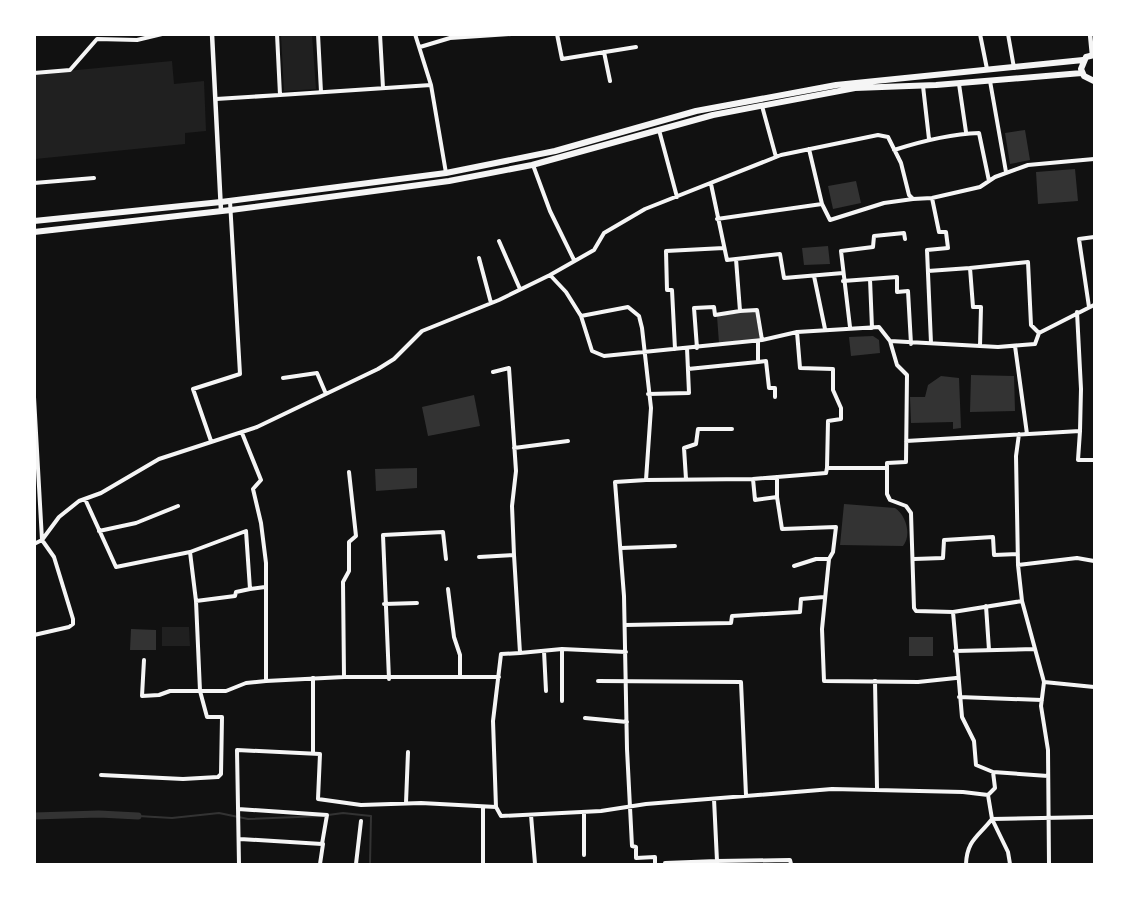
<svg xmlns="http://www.w3.org/2000/svg" width="1129" height="899" font-family="Commissioner,sans-serif">
<rect width="100%" height="100%" fill="#111"/>
<path fill="#202020" d="M281 35H312L316 89 284 91Z
M172 61 174 84 204 81 206 131 185 133V144L35 159V74Z
M162 627H189L190 646H162Z"/>
<path fill="#333" d="M1025 130 1030 160 1010 164 1005 133Z
M1075 169 1078 201 1038 204 1036 172Z
M856 181 861 203 833 209 828 186Z
M828 246 830 264 804 265 802 248Z
M755 311 760 338 719 343 717 316Z
M873 336 879 340 880 353 851 356 849 337Z
M971 375 1014 376 1015 411 970 412Z
M941 376 959 378 961 428 953 429V422L911 423 910 397H925L928 385Z
M474 395 480 426 428 436 422 407Z
M417 468V488L376 491 375 469Z
M844 504 895 508C906 515 912 535 903 546L840 545Z
M131 629 156 630V650H130Z
M909 637H933V656H909Z"/>
<g fill="none" stroke-linecap="round" stroke-linejoin="round">
<path stroke="#333" stroke-width="2" d="M328 815 343 813 371 816 370 864
M138 816 172 818 219 813 248 819 323 816"/>
<path stroke="#333" stroke-width="7" d="M34 816 99 814 138 816"/>
<path stroke="#f5f5f5" stroke-width="4" d="M318 34 321 92
M380 34 383 88
M415 34 431 85 446 173
M557 34 562 59 636 47
M980 34 987 69
M1008 34 1014 68
M420 47 450 38 511 34
M604 52 610 81
M34 73 70 70 97 39 137 40 162 34
M990 81 1006 172
M959 84 966 132
M923 86 929 139
M280 95 431 85
M216 99 280 95 277 34
M762 106 776 157
M659 130 677 197
M894 150C922 141 949 134 979 133L989 181
M533 165 550 211 574 260
M34 183 94 178
M711 184 727 260 780 254 784 278 843 273
M822 204 830 220 884 203 913 199
M717 219 822 204 809 149
M499 241 520 289
M479 258 491 303
M736 259 740 311 757 310 762 340
M928 271 970 268
M550 275 566 292 581 316 628 307 639 316 642 328 651 408 646 480 615 482 624 596 627 749 632 846 636 847V858L655 857V864
M814 276 825 329
M870 279 872 328
M843 281 897 277V292L908 291 911 344
M1089 307 1079 239 1094 237
M581 316 592 351 604 356 762 340 797 332 879 327 890 341 998 347 1035 344 1039 333 1094 305
M850 327 841 251 873 247 874 236 904 233 905 239
M797 332 800 368 833 369V390L841 408V419L828 421 827 468H887
M758 341V362L766 361 769 388H775V397
M890 341 897 365 907 375 906 462 887 463V494L890 500 906 506 911 513 914 608 916 611 953 612 1022 601 1018 565 1077 558 1094 561
M931 343 927 250 948 248 946 232H939L932 198
M980 346 981 307H973L970 268 1028 262 1031 325 1039 333
M1015 346 1027 434
M697 348 694 308 714 307 715 315 740 311
M675 349 672 290H667L666 251 724 248
M688 369 758 362
M493 372 509 368 516 471 512 506 514 555
M283 378 317 373 326 394
M648 394 689 393 687 348
M34 397 42 540 54 557 73 619V624L69 627 34 635
M1080 431 1078 460H1094
M242 433 261 480 253 489 261 523 266 563V681
M211 441 193 389 240 374 230 201
M906 441 1080 431 1081 389 1077 312
M514 448 568 441
M777 477V497
M686 479 684 448 696 444 698 429H732
M753 479 755 500 777 497 782 529 836 527 833 552 829 559
M646 480 753 479 826 473 827 468
M85 499 116 567 190 552 196 601 200 691H226L246 683 266 681 344 677H499
M99 531 136 523 178 506
M34 544 42 540 59 517 79 501 101 493 159 459 257 427 378 369 394 359 422 331 499 300 550 275 594 250 604 233 645 209 781 155 878 135 888 137 901 163 909 195 913 199 932 198 980 187 995 177 1028 165 1094 159
M621 548 675 546
M190 552 246 531 250 589 265 587
M479 557 514 555 520 653 562 649 626 652
M914 559 943 558 944 540 993 537 994 555 1018 554
M1018 565 1016 456 1019 434
M794 566 816 559H829L822 629 824 681 918 682 956 678
M448 589 454 637 460 655V675
M196 601 235 596 236 592 250 589
M1022 601 1044 682 1041 706 1048 750 1049 864
M384 604 417 603
M986 606 989 650
M953 612 962 717 974 741 976 765 993 772 995 788 988 795
M625 625 731 623 732 616 800 612 801 599 824 597
M544 651 546 691
M955 651 1035 649
M520 653 501 654 493 721 496 807 501 816 601 811 646 804 832 789 963 792 988 795 992 819 1094 817
M344 677 343 582 349 571V542L356 536 349 472
M389 679 383 535 443 532 446 559
M598 681 741 682 746 795
M875 681 877 788
M1044 682 1094 687
M959 697 1042 700
M562 701V649
M585 718 627 722
M313 754V678
M993 772 1048 776
M101 775 183 779 218 777 221 774 222 717H207L200 691H170L159 695 142 696 144 660
M714 799 717 861 790 860 791 864
M406 803 408 752
M483 808V864
M238 809 327 815 322 844 240 839
M584 812V855
M531 815 535 864
M665 863 717 861
M239 864 237 750 320 754 318 799 361 805 421 803 496 807
M320 864 323 844
M356 864 361 821
M966 864C967 840 978 837 992 819L1008 852 1010 864"/>
<path stroke="#f5f5f5" stroke-width="4.5" d="M212 34 221 211
M1090 34 1092 55"/>
<path stroke="#f5f5f5" stroke-width="6" d="M1094 55 1086 57 1081 69 1084 76 1094 81
M34 221 221 202 446 173 555 151 696 111 836 85 1083 60
M34 232 231 210 449 181 532 165 713 115 855 88 936 85 1082 73"/>
</g>
<rect width="1129" height="899" fill="none" stroke="#ffffff" stroke-width="72"/>
</svg>
